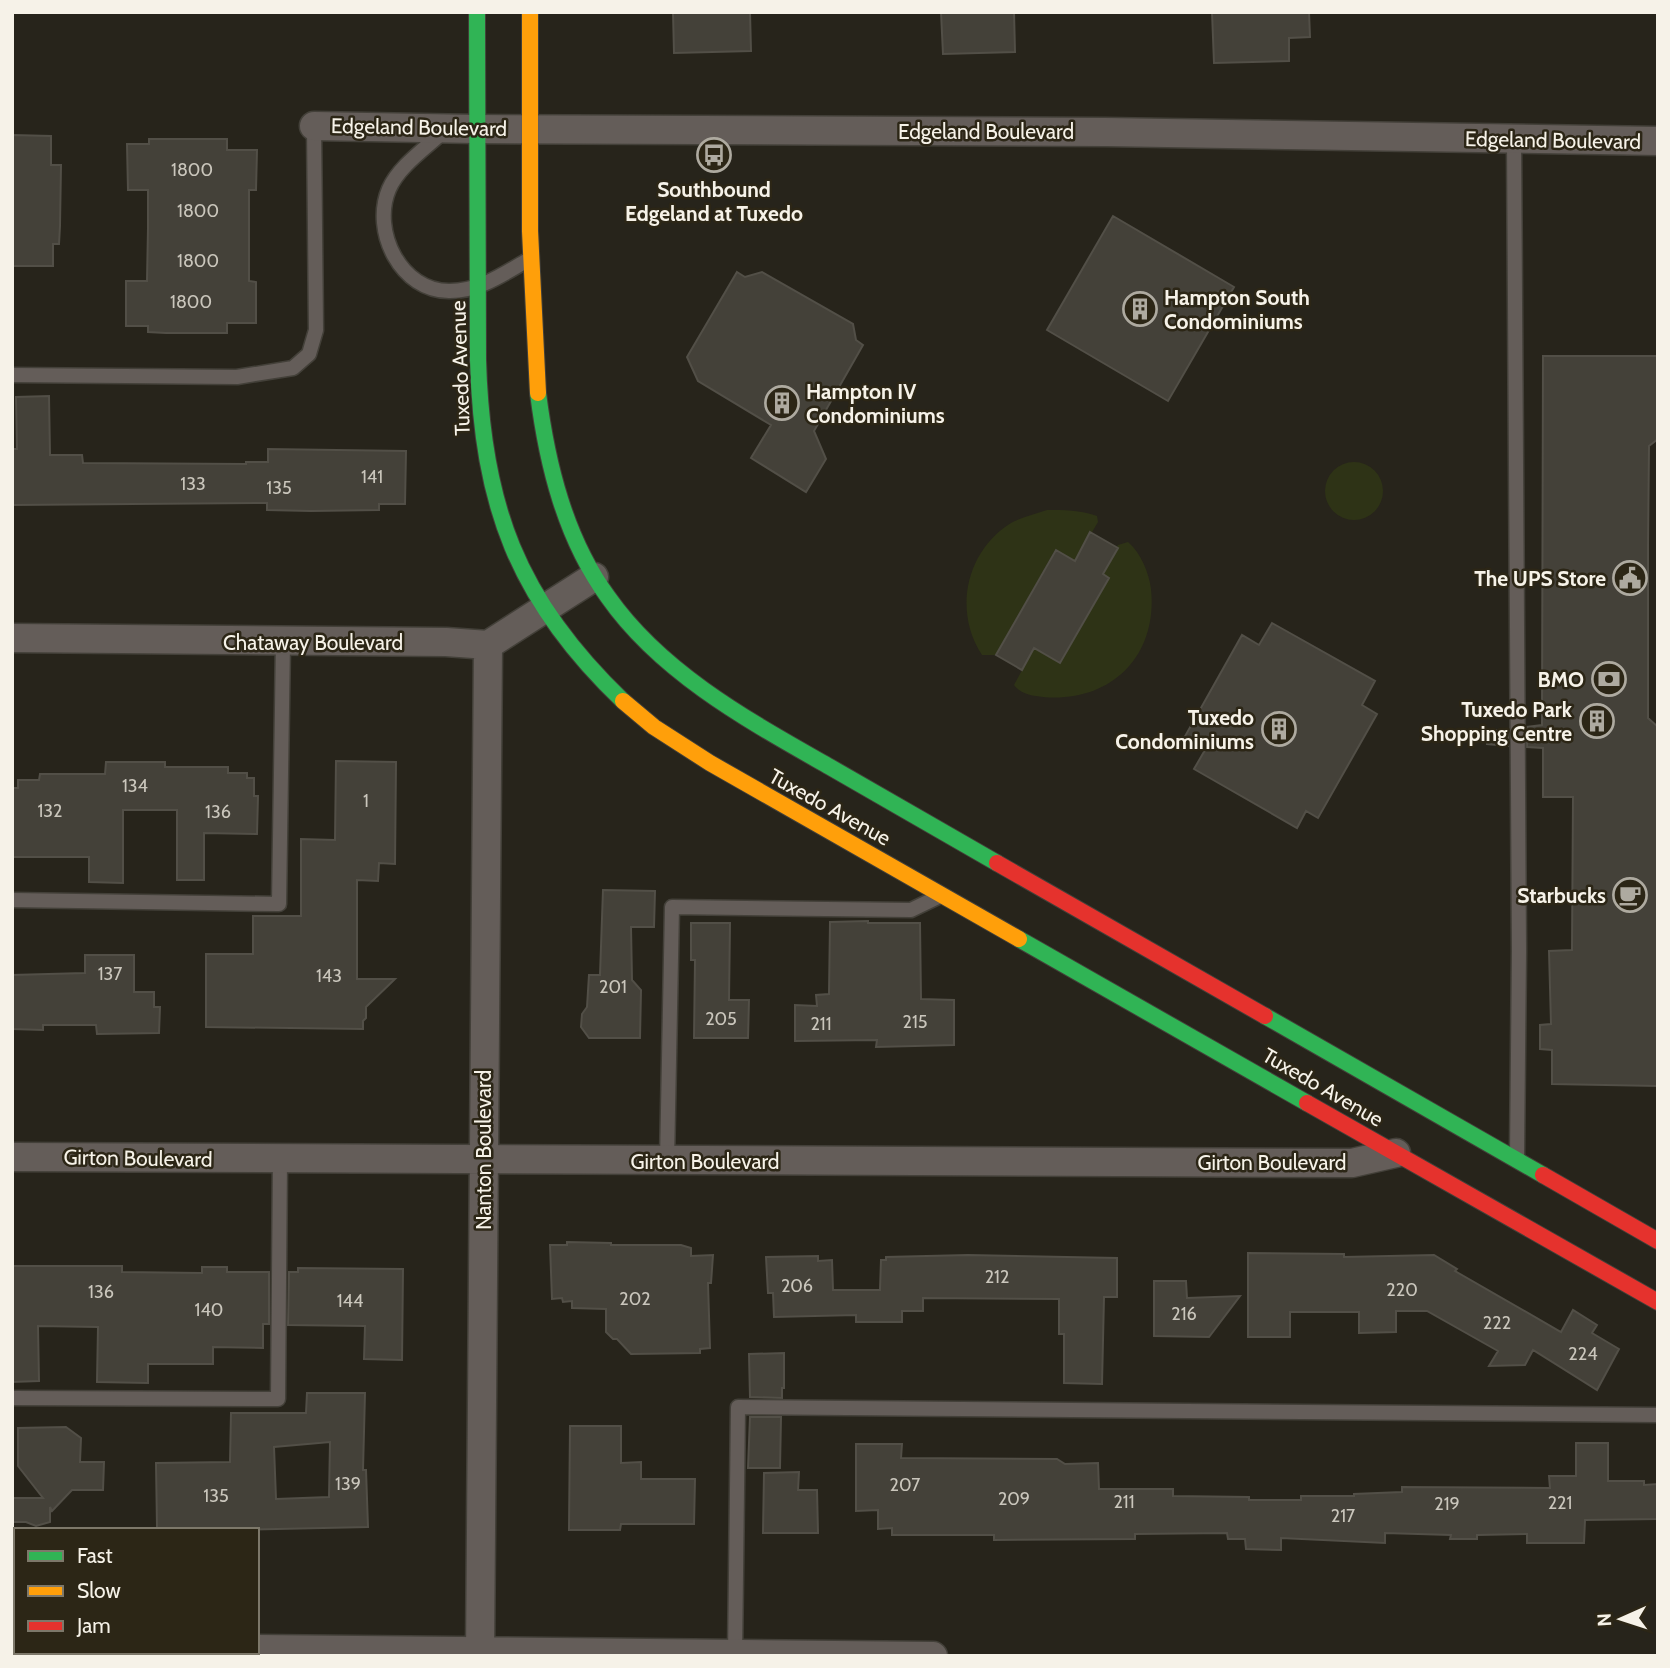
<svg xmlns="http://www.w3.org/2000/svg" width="1670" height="1668" font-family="Cabin,sans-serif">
<rect width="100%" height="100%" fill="#27241b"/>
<path fill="#2e3316" d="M1325 491a29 29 0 1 1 58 0a29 29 0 1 1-58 0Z
M1047 510C1064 510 1080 510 1097 516L1098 522 1075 561 1055 550 996 655H982C953 611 966 551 1011 523 1022 517 1035 514 1047 510Z
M1128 542C1141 553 1149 573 1151 589 1158 657 1110 703 1043 697 1033 696 1020 694 1014 685L1034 648 1060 663 1108 578 1103 574 1118 545Z"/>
<path fill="#444139" stroke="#524f47" stroke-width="2" fill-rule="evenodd" d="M673 12H750L751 51 674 53Z
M941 12H1014L1015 52 943 54Z
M1212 12H1309L1310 37 1289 38V61L1214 63Z
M12 135 51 136V165H61L60 226 59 244H53V266H12Z
M149 139H227V150H257L256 190H249V281L256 282V323H227V333H166L148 332V326H126V281H147L148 228V190H128L127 144H149Z
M1113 216 1234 287 1168 401 1047 330Z
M737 272 745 277 762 272 853 324 856 340 863 345 814 431 826 459 806 492 751 458 771 425 698 381 687 357Z
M1543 356H1658V439L1649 446 1648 545V718L1658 727V1086L1552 1084V1050L1540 1049V1025L1551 1024 1549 951 1572 950 1573 797H1543V748L1527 747V727L1542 725Z
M49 396 50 455H82L83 463 246 464V462H268V449L406 451 405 504H379V510L311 511 267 510V503L12 505V449H17L16 397Z
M1090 532 1118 548 1103 574 1109 578 1060 663 1034 648 1022 670 996 655 1056 550 1075 561Z
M1272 623 1375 681 1362 705 1377 714 1318 818 1306 811 1297 828 1194 769 1205 750 1184 738 1242 635 1259 645Z
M1508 729V746L1487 744V731Z
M336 761 396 762 395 864 379 863 378 881 357 880V979H395L366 1007V1018L363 1021V1029L206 1027V954H253V916H301V839L335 840Z
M106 762H165V767H228V773H247V778H254V796H258L257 834 204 833V880H177V810H123V883L89 882V857H12V788H18V780H39L40 774H105Z
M603 890 655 891 654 927H631L632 980 641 990 640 1038H589L581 1027 582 1014 587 1007 589 975H600Z
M868 921V923H920L921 999 954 1000V1045L876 1047 877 1040 795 1041V1005L817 1006 816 995 829 994 830 922Z
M691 923H730L729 1000H749L748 1038H694L695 960H691Z
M85 955H134V992H154V1007H160L159 1033 97 1034 96 1025H43V1030L12 1029V975L85 973Z
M567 1242 611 1243V1245H681L691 1248V1256L713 1255 711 1283H708L710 1348 700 1349V1353L631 1354 617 1339H613L606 1332V1309L572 1308V1301L563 1302 562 1298 552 1299 550 1245H567Z
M1248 1253 1344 1254V1257L1434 1255 1457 1269 1455 1271 1561 1332 1573 1310 1597 1325 1592 1333 1619 1349 1597 1390 1533 1350 1525 1365 1489 1366 1498 1351 1427 1311H1396V1332L1359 1333V1312H1290V1337H1248Z
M968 1255 1117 1258V1297H1104L1102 1384 1064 1383V1334H1059V1299L923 1298V1311H902V1322H856V1315L774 1317 773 1293H768L766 1257 818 1256V1261L832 1260 833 1290H880L881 1260H886V1257Z
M12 1266H122V1272L202 1273V1267H227V1272H269V1324H263V1348L213 1347V1364H148V1383L97 1382 98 1327 38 1326 39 1381 12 1382Z
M298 1268 403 1269 402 1360 364 1359 365 1326 288 1325 289 1272H298Z
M1154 1281H1186L1187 1298 1240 1296 1209 1337 1154 1336Z
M784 1353V1388H782V1398L750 1397 749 1354Z
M307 1393H365L363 1470H366L368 1527 230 1530 157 1528 156 1463 230 1462 231 1413H306ZM330 1442 329 1497 276 1499 274 1447Z
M750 1417H781L780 1468H748Z
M570 1426H621V1463L641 1462V1479H695L694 1524H621L620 1530H569Z
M66 1427 81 1438 80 1462H104L103 1490H72L52 1511 50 1507V1522L36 1526 26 1522H12V1498H43L18 1466V1428Z
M1576 1443H1608V1481H1644V1485L1658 1484V1519L1585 1520 1584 1543H1527V1534L1477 1535V1539H1450L1451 1535 1385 1533V1543L1281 1538V1550L1246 1549 1245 1539H1228L1227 1533 1135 1534V1539L994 1540V1535H892V1528L878 1529V1510L856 1511V1444H902L901 1458 1057 1459 1065 1464 1098 1463 1099 1489H1173V1496L1249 1497V1500H1301V1496H1354V1494L1402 1492V1487L1550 1488 1549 1476H1576Z
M799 1472 798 1490H817L818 1533H763L764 1473Z"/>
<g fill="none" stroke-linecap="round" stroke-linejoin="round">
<g stroke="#434039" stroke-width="17">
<path id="lane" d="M444 131C426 148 399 166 389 189 371 231 401 292 450 291 480 291 503 274 528 260
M1514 140 1519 951 1517 1155
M12 375 237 377 293 368 309 354 316 330 314 126
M12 900 279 904 283 642
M667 1161 672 907 911 910 938 897
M12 1398 278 1399 280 1159
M116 1652V1656
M735 1656 738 1407 1658 1415"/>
</g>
<g stroke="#434039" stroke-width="31">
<path id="street" d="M314 126 476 129 1106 132 1658 141
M12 638 446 642 488 645 594 577
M12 1157 1352 1163 1396 1153
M12 1647H16
M257 1649 933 1656
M480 1656 488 645"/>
</g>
<g stroke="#434039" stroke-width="18">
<path id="fast" d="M477 12 478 360C482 504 517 600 623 701
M538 393C547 464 565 538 608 597 662 674 751 722 830 767 886 799 941 831 997 863
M1019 939 1307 1103
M1265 1016 1543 1175"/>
</g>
<g stroke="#434039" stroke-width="18">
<path id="slow" d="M530 12V231L538 393
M623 701 654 727 710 763 1019 939"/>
</g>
<g stroke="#434039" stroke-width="18">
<path id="jam" d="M997 863 1265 1016
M1307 1103 1658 1302
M1543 1175 1658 1241"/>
</g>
<use href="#lane" stroke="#645d59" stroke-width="14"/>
<use href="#street" stroke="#645d59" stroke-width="28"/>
<use href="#fast" stroke="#30b455" stroke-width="16"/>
<use href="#slow" stroke="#ff9f0a" stroke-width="16"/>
<use href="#jam" stroke="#e5322d" stroke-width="16"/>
</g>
<defs>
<g id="bus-ring" transform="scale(1.75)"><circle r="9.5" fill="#2c2616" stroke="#aeaaa0" stroke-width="1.5"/><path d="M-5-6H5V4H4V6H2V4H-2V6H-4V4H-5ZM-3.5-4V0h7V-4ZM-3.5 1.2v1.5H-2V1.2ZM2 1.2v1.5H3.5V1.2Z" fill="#aeaaa0"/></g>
<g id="building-ring" transform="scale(1.75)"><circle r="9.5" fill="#2c2616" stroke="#aeaaa0" stroke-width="1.5"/><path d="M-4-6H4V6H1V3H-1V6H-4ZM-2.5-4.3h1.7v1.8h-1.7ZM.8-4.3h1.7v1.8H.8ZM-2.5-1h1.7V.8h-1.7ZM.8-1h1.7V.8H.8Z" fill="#aeaaa0"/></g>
<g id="civic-ring" transform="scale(1.75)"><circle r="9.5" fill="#2c2616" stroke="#aeaaa0" stroke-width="1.5"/><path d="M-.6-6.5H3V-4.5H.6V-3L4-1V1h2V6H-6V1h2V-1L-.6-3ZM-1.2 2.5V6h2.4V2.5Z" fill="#aeaaa0"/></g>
<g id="bank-ring" transform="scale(1.75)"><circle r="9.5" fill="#2c2616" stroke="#aeaaa0" stroke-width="1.5"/><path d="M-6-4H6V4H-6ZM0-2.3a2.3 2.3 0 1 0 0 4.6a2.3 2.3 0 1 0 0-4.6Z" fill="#aeaaa0"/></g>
<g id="cafe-ring" transform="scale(1.75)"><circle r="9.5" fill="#2c2616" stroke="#aeaaa0" stroke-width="1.5"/><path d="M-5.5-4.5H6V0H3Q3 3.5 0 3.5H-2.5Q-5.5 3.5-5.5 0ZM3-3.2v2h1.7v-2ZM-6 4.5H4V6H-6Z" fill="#aeaaa0"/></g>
</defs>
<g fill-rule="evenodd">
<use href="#bus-ring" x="714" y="155"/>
<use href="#building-ring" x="1140" y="309"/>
<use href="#building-ring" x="782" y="403"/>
<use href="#civic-ring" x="1630" y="578"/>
<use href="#bank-ring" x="1609" y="679"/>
<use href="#building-ring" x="1597" y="721"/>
<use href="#building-ring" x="1279" y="729"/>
<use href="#cafe-ring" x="1630" y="895"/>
</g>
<g text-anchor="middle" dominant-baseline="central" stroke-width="5" stroke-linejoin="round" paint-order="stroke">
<g font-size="18" fill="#cac6bc">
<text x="192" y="170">1800</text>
<text x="198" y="211">1800</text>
<text x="198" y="261">1800</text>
<text x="191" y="302">1800</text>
<text x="372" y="477">141</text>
<text x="193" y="484">133</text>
<text x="279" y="488">135</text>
<text x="135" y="786">134</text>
<text x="366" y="801">1</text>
<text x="50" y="811">132</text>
<text x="218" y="812">136</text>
<text x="110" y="974">137</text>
<text x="329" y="976">143</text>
<text x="613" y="987">201</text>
<text x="721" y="1019">205</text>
<text x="915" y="1022">215</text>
<text x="821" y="1024">211</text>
<text x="997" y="1277">212</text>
<text x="797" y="1286">206</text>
<text x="1402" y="1290">220</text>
<text x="101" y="1292">136</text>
<text x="635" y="1299">202</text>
<text x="350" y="1301">144</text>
<text x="209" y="1310">140</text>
<text x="1184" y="1314">216</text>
<text x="1497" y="1323">222</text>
<text x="1583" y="1354">224</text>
<text x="348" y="1484">139</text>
<text x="905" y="1485">207</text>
<text x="216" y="1496">135</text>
<text x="1014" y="1499">209</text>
<text x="1124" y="1502">211</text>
<text x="1560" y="1503">221</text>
<text x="1447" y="1504">219</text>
<text x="1343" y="1516">217</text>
</g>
<g font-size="21" fill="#f6f2e8" stroke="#2c2616">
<text transform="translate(419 127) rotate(1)">Edgeland Boulevard</text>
<text x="986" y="131">Edgeland Boulevard</text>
<text transform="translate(1553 140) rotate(1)">Edgeland Boulevard</text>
<text transform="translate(460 368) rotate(-92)">Tuxedo Avenue</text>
<text x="313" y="642">Chataway Boulevard</text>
<text transform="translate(830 807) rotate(29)">Tuxedo Avenue</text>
<text transform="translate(1323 1087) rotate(30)">Tuxedo Avenue</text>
<text transform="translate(483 1150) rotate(-90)">Nanton Boulevard</text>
<text transform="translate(138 1158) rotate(1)">Girton Boulevard</text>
<text x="705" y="1161">Girton Boulevard</text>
<text x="1272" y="1162">Girton Boulevard</text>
</g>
<g font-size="21" font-weight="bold" fill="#f6f2e8" stroke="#2c2616" text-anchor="end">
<text x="714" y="189" text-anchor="middle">Southbound<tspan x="714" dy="24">Edgeland at Tuxedo</tspan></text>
<text x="1164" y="297" text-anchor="start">Hampton South<tspan x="1164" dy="24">Condominiums</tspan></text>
<text x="806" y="391" text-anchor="start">Hampton IV<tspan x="806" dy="24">Condominiums</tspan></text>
<text x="1606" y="578">The UPS Store</text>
<text x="1584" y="679">BMO</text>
<text x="1572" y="709">Tuxedo Park<tspan x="1572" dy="24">Shopping Centre</tspan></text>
<text x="1254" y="717">Tuxedo<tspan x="1254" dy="24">Condominiums</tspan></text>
<text x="1606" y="895">Starbucks</text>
</g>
</g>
<rect width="1670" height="1668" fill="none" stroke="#f6f2e8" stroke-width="28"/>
<rect x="14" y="1528" width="245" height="126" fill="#2c2616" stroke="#7d786a" stroke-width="2"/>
<rect x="28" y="1551" width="35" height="10" fill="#30b455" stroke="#7d786a" stroke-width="2"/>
<text x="77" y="1563" font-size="21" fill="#f6f2e8">Fast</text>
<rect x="28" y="1586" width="35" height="10" fill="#ff9f0a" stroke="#7d786a" stroke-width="2"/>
<text x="77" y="1598" font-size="21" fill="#f6f2e8">Slow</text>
<rect x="28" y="1621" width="35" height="10" fill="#e5322d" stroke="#7d786a" stroke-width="2"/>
<text x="77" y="1633" font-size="21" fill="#f6f2e8">Jam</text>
<g transform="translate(1621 1619) rotate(267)" stroke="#2c2616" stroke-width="5" paint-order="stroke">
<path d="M0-5L12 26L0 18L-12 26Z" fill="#f6f2e8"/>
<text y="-10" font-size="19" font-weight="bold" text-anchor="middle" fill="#f6f2e8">N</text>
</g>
</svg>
